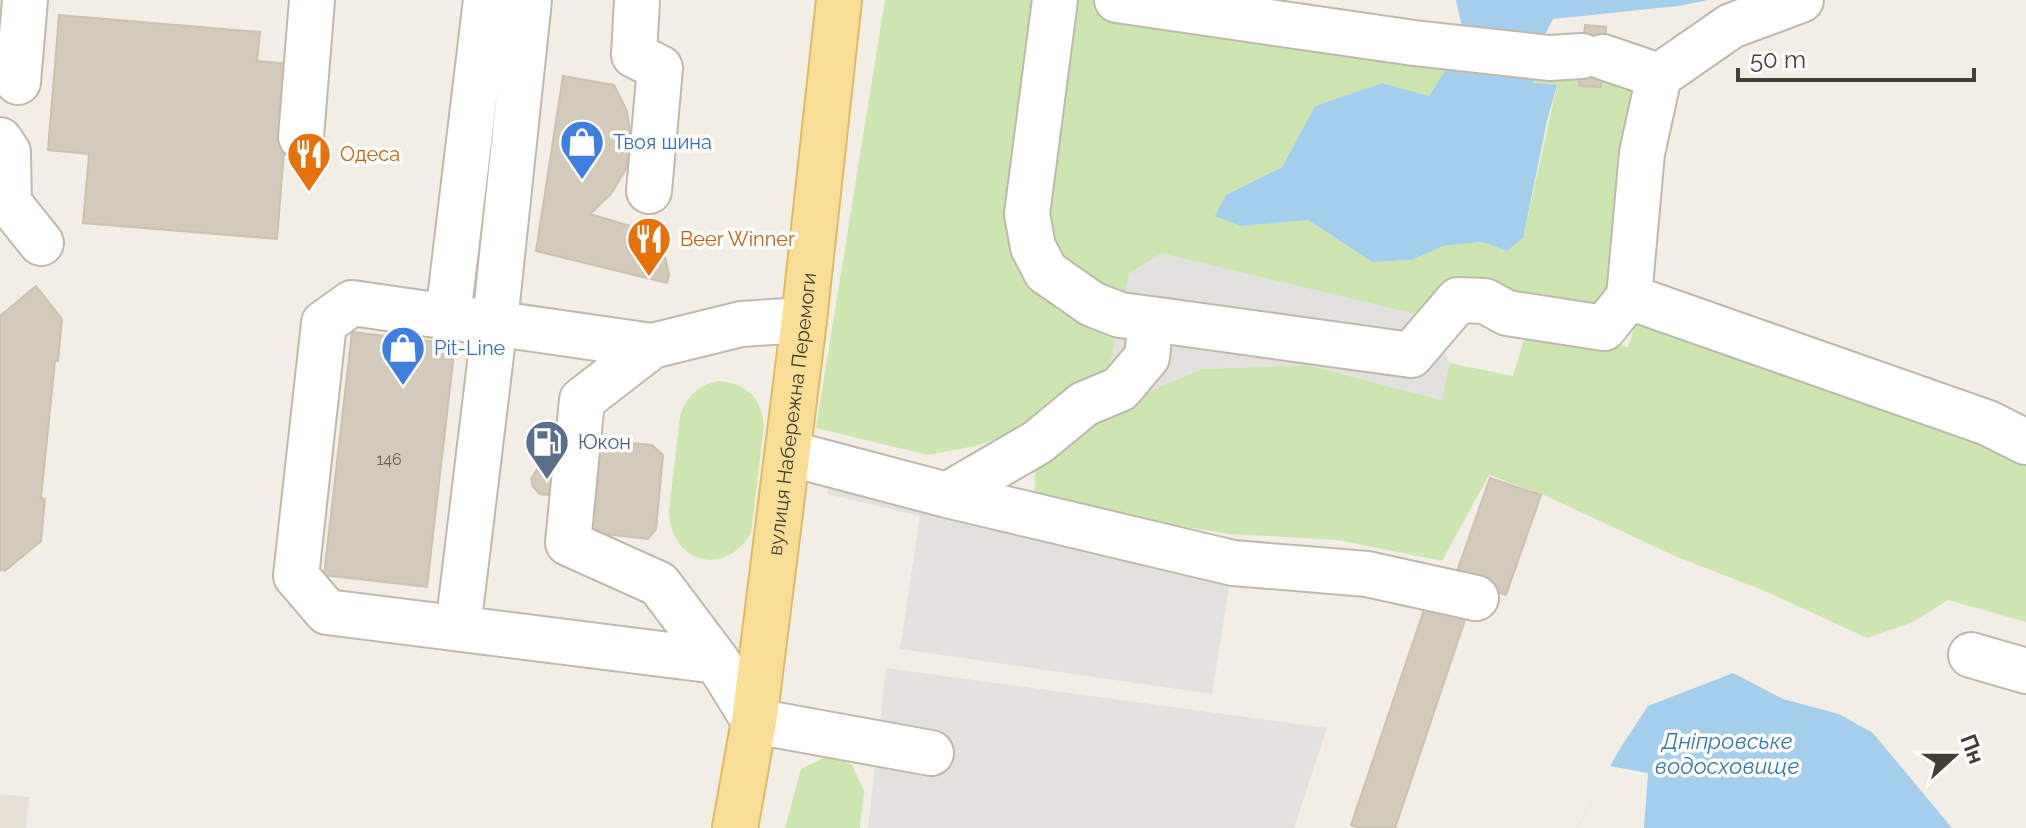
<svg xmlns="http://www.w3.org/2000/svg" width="2026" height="828" font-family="Raleway,sans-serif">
<rect width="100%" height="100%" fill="#f2eee5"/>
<path fill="#e6e0d4" d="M0 794 29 797 26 828H0Z"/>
<path fill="#cde5af" d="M885 0H1120L1461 48 1429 96 1382 83 1315 106 1282 167 1226 195 1241 226 1308 220 1372 262 1412 260 1443 246 1482 242 1507 251 1523 238 1557 86 1533 84 1538 56 1659 76 1604 328 1507 313 1106 382 1026 429 975 446 928 455 816 428Z
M1637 319 1995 443 2026 462V622L1948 600 1913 622 1867 638 1767 592 1675 556 1544 495 1489 475 1442 561 1338 540 1229 534 1034 502 1036 458 1135 397 1202 369 1307 365 1442 400 1449 363 1513 376 1528 327 1628 347Z
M718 381C746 383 761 397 764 425L751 533C725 578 670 563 669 511L680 416C687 396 697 386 718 381Z
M830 755 852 765 864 791 860 828H785L801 769Z"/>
<path fill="#e3e1dd" d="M1161 253 1433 318 1449 363 1442 400 1307 365 1202 369 1135 397 1106 382 1129 274Z
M834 465 1233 563 1212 694 900 649 920 516 827 494Z
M886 668 1327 728 1294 828H868Z"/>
<path fill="#a3cfed" d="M1456 0H1709L1678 6 1553 19 1544 36 1533 83 1557 85 1547 121 1523 238 1507 251 1482 242 1443 246 1412 260 1372 262 1308 220 1241 226 1215 216 1226 195 1282 167 1315 106 1382 83 1429 96 1465 40Z
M1733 673 1783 699 1839 714 1873 733 1952 828H1577L1619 750 1648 706Z"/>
<path fill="#f2eee5" d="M1610 766 1648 773 1644 828H1577Z"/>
<path fill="#d3cabb" stroke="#cec1af" stroke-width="2" d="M59 15 260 32 257 61 291 64 277 239 83 223 89 154 48 150Z
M1585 25 1606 27 1601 87 1579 86Z
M563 76 614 85 627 111 631 140 626 169 611 194 590 214 650 232V223L658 225 669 275 667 283 536 251Z
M36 286 62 319 58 361H55L41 498 45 499 41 541 5 571 3 569 0 571V316Z
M352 332 455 344 427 587 324 575Z
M611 441 652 445 663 455 656 529 648 539 596 533 591 528 582 498 540 494 533 487 531 479 538 468 582 472 598 447Z
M1490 478 1541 495 1506 595 1455 577Z
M1425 607 1465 620 1395 828H1359L1351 825Z"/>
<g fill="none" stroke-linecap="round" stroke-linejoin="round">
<g stroke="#c0b9ab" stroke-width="48">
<path id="minor" d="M637 0 634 55 660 68 649 191
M1055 0 1027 214 1033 247 1046 272 1092 304 1120 315 1151 319
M1117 0 1414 43 1549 58 1582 56
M1603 57 1659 76
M18 82 25 0
M301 137 312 0
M0 140 8 152 9 203 41 243
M1629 297 1988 423 2026 442
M448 316 486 0
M804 320 741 324 652 346 582 400 568 543 659 584 717 661 754 721 931 753
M652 346 352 303 324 323 296 576 327 612 717 661
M788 453 947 495 1233 563 1367 574 1476 598
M947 495 1038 442 1084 404 1120 389 1147 357 1151 319 1411 355 1458 300 1485 301 1507 313 1604 328 1629 297 1642 153 1659 76 1731 26 1801 0
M458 628 495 322 529 0
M1971 655 2026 671"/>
</g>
<g stroke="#dfba66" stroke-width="48">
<g id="major">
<path id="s1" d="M735 828 754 721 804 320 839 0"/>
</g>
</g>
<use href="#minor" stroke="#fff" stroke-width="44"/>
<use href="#major" stroke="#fadd96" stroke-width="44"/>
</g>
<defs>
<g id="shop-pin" transform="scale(2.3)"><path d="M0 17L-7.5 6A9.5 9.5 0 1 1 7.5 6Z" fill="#3f7fe0" stroke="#fff"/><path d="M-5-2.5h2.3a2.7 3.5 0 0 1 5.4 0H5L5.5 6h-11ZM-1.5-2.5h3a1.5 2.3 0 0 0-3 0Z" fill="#fff"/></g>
<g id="restaurant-pin" transform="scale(2.3)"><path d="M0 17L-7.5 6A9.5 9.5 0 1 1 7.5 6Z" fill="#e8710a" stroke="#fff"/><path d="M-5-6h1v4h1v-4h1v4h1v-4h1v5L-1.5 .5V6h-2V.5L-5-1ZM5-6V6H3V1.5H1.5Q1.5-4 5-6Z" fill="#fff"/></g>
<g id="fuel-pin" transform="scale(2.3)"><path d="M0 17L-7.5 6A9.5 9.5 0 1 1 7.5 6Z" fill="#5c6f8a" stroke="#fff"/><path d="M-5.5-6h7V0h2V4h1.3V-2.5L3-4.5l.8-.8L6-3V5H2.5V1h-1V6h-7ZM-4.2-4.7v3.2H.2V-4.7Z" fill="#fff"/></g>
</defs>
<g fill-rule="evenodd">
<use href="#shop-pin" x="582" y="142"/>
<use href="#restaurant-pin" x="309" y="154"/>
<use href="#restaurant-pin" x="649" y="239"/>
<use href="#shop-pin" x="403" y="348"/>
<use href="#fuel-pin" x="547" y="442"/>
</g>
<g text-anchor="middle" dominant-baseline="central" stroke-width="7" stroke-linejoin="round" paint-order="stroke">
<g font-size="16" fill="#686156">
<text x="389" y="459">146</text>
</g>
<g font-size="20" fill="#366cbe" stroke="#fff" text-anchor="start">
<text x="613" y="142">Твоя шина</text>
<text x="434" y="348">Pit-Line</text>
</g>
<g font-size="20" fill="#c56008" stroke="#fff" text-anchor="start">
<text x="340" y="154">Одеса</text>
<text x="680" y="239">Beer Winner</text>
</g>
<g font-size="20" fill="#443e35" stroke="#fff">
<text stroke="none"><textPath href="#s1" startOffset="418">вулиця Набережна Перемоги</textPath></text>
</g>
<g font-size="20" fill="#4e5e75" stroke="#fff" text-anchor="start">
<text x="578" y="442">Юкон</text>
</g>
<g font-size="22" font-style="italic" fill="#3379ac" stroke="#fff">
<text x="1727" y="741">Дніпровське<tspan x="1727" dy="25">водосховище</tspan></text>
</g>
</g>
<g transform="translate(1954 756) rotate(69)" stroke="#ffffff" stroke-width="6" paint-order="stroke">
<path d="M0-6L14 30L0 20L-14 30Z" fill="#443e35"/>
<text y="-12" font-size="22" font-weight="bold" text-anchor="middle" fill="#443e35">Пн</text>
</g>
<path d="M1738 68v12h236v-12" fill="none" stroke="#443e35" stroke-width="4"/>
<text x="1750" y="68" font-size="24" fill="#443e35" stroke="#ffffff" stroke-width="6" paint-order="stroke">50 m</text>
</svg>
